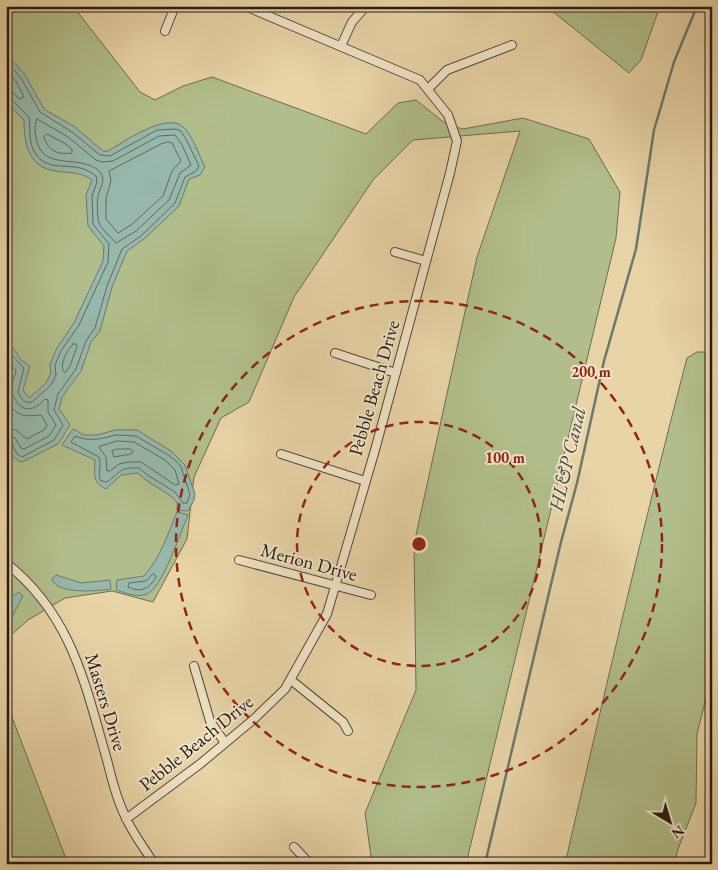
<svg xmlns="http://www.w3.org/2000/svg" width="718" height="870" font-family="'EB Garamond',serif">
<rect width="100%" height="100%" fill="#e8d4a7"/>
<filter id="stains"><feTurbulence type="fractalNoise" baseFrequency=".004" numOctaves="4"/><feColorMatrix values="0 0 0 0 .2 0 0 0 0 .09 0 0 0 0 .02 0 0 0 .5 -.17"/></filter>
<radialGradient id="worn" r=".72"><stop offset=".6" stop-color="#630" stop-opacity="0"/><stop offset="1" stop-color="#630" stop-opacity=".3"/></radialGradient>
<path fill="#b1be8b" stroke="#6d6c50" d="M6 6H73L140 92 155 100 183 86 212 77 366 134 398 103 416 100 446 124 463 129 523 118 589 139 620 192 616 238 466 864H372L365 813 416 690 414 544 477 257 520 131 413 140 373 180 294 297 249 402 221 418 194 477 187 539 153 602 112 591 65 598 28 620 10 636 7 704 68 864H6Z
M546 6H660L641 60 629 73Z
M697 352H709L712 356V674L697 734 696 803 678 849 674 864H565C604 695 643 526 687 358Z"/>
<path fill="#97b8ab" stroke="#6b796f" d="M6 53 25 75 44 109 75 127 103 151H108C123 142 165 113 182 126 192 133 199 156 205 167L200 175 189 179 179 206 144 239 127 251 112 287 100 331 91 342 81 371 62 397 59 409 70 425 58 444 22 462C12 459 11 452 6 444V347L13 348 21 360 30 366 23 390 29 398 46 383 51 373 50 364 57 348 74 323 103 261 104 246 88 226 86 195 92 180C78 170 66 174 51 170 27 165 24 140 24 120L6 102Z
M73 429 84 435H97L115 430H137L171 451 185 465 195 494 194 500 188 511 177 510V502C166 490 149 485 138 473L121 475 106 489C91 481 95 475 95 460L62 445Z
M177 512 188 515C181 531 162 589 147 594 137 598 126 593 116 590L117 580 144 576C160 558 168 534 177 512Z
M56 575 81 583 110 580 111 589C98 591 57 595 52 579Z
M19 592 23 596 7 626 8 639 6 654C6 637 1 599 19 592Z"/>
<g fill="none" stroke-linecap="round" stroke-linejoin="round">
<path stroke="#606960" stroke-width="1" d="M6 61 21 78 40 112 72 132 100 155 110 156 157 130 176 129 181 131 187 141 199 166 196 171 185 177 175 203 141 236 122 249 107 286 95 328 86 341 76 369 58 394 54 410 63 425 54 440 22 457 17 454 12 444 6 442
M6 70 16 81 24 97 20 99 13 93 6 92
M6 99 12 100 29 117C31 128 28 140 34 151 45 173 69 162 86 170 89 171 93 174 96 176L97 182 92 196 93 224 109 244 108 262 79 325 61 351 55 365 56 375 51 385 32 402C24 404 21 398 18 392L24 368C18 363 13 354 6 351
M37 119 68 137 96 160 102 162 113 161 159 136 175 135 182 145 191 165 180 173 169 200 136 231 116 243C112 238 102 230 99 223 97 216 97 203 98 196 100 187 107 179 99 171 81 154 45 171 37 142 35 134 34 126 37 119Z
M47 134 64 143 72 149V153C58 155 48 151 44 137Z
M168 142 172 143 181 161 172 171 163 196 131 225 118 233 106 219V198L111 181 109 171 161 144Z
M73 344H76L77 347 70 366 66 372H64C59 363 67 352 73 344Z
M6 358 16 371C15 377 11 383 11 390 12 394 14 397 16 401 25 414 36 409 45 399L48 400V412L56 425 49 436 24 449 21 448 15 438 6 436
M6 399C16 416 22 417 41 415L47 425 44 430 27 439 16 430 6 428
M116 435 136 436 168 455 177 462 181 467 190 494 187 503H183L175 492 146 474 139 468C119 467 121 472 107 482L101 481C97 474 102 465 99 457L71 442 75 436C89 442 101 439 116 435Z
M117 441 134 442 165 460 175 470 179 484 175 485 141 462H129L119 464 110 471H107L106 457 99 447Z
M118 449H131L133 452 131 454 114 457 112 451Z
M153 574 155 575 156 577C149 589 141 593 128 587L129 583 146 581Z"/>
<path stroke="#6b796f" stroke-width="2.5" d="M485 864 561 542 577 483 604 361 636 249 654 130 674 62 697 6"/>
<g stroke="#59483a" stroke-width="10">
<path id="minor" d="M165 31 175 6
M341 46 352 22 366 6
M428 89 447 70 512 45
M395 252 426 261
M335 353 396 373
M281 454 365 481
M239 560 371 595
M6 563C72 615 85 684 107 760 112 780 117 800 126 818 133 834 145 849 154 864
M194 666 210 721 225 743
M291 680 343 722 348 731
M126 819 200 764 254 719 285 689 327 614 375 450 450 173 457 141 448 115 420 80 245 6
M294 847 310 864"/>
</g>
<use href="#minor" stroke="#f0e3c6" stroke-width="8"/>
</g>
<g fill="none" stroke="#8f2418" stroke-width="2.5" stroke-dasharray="9 6">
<circle cx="419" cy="544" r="122"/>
<circle cx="419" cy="544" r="243"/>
</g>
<g text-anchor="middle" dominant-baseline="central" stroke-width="4" stroke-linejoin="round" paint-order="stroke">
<g font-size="19" fill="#291a15" stroke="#f0e3c6">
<text transform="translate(374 388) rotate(-74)">Pebble Beach Drive</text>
<text transform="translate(309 562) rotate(15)">Merion Drive</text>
<text transform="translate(106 702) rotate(73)">Masters Drive</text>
<text transform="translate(196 743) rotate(-39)">Pebble Beach Drive</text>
</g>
<g font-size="20" font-style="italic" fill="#4a4942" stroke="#f0e3c6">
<text transform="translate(567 459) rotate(-77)">HL&amp;P Canal</text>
</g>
</g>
<circle cx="419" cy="544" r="8" fill="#8f2418" stroke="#f0e3c6" stroke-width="2.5"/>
<g font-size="15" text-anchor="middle" font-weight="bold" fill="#8f2418" stroke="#f0e3c6" stroke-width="4" stroke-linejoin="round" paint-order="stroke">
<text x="591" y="377">200 m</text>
<text x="505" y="463">100 m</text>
</g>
<rect width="718" height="870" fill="none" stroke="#e8d4a7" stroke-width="25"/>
<rect x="8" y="8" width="703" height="855" fill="none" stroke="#291a15" stroke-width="2.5"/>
<rect x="12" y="12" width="693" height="845" fill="none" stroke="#291a15"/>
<g transform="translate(670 822) rotate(142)" stroke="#f0e3c6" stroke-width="4" paint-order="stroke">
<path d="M0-4L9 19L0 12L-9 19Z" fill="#291a15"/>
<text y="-8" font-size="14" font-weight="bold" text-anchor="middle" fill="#291a15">N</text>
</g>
<rect width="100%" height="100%" filter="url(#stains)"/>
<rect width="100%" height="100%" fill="url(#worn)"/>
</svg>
